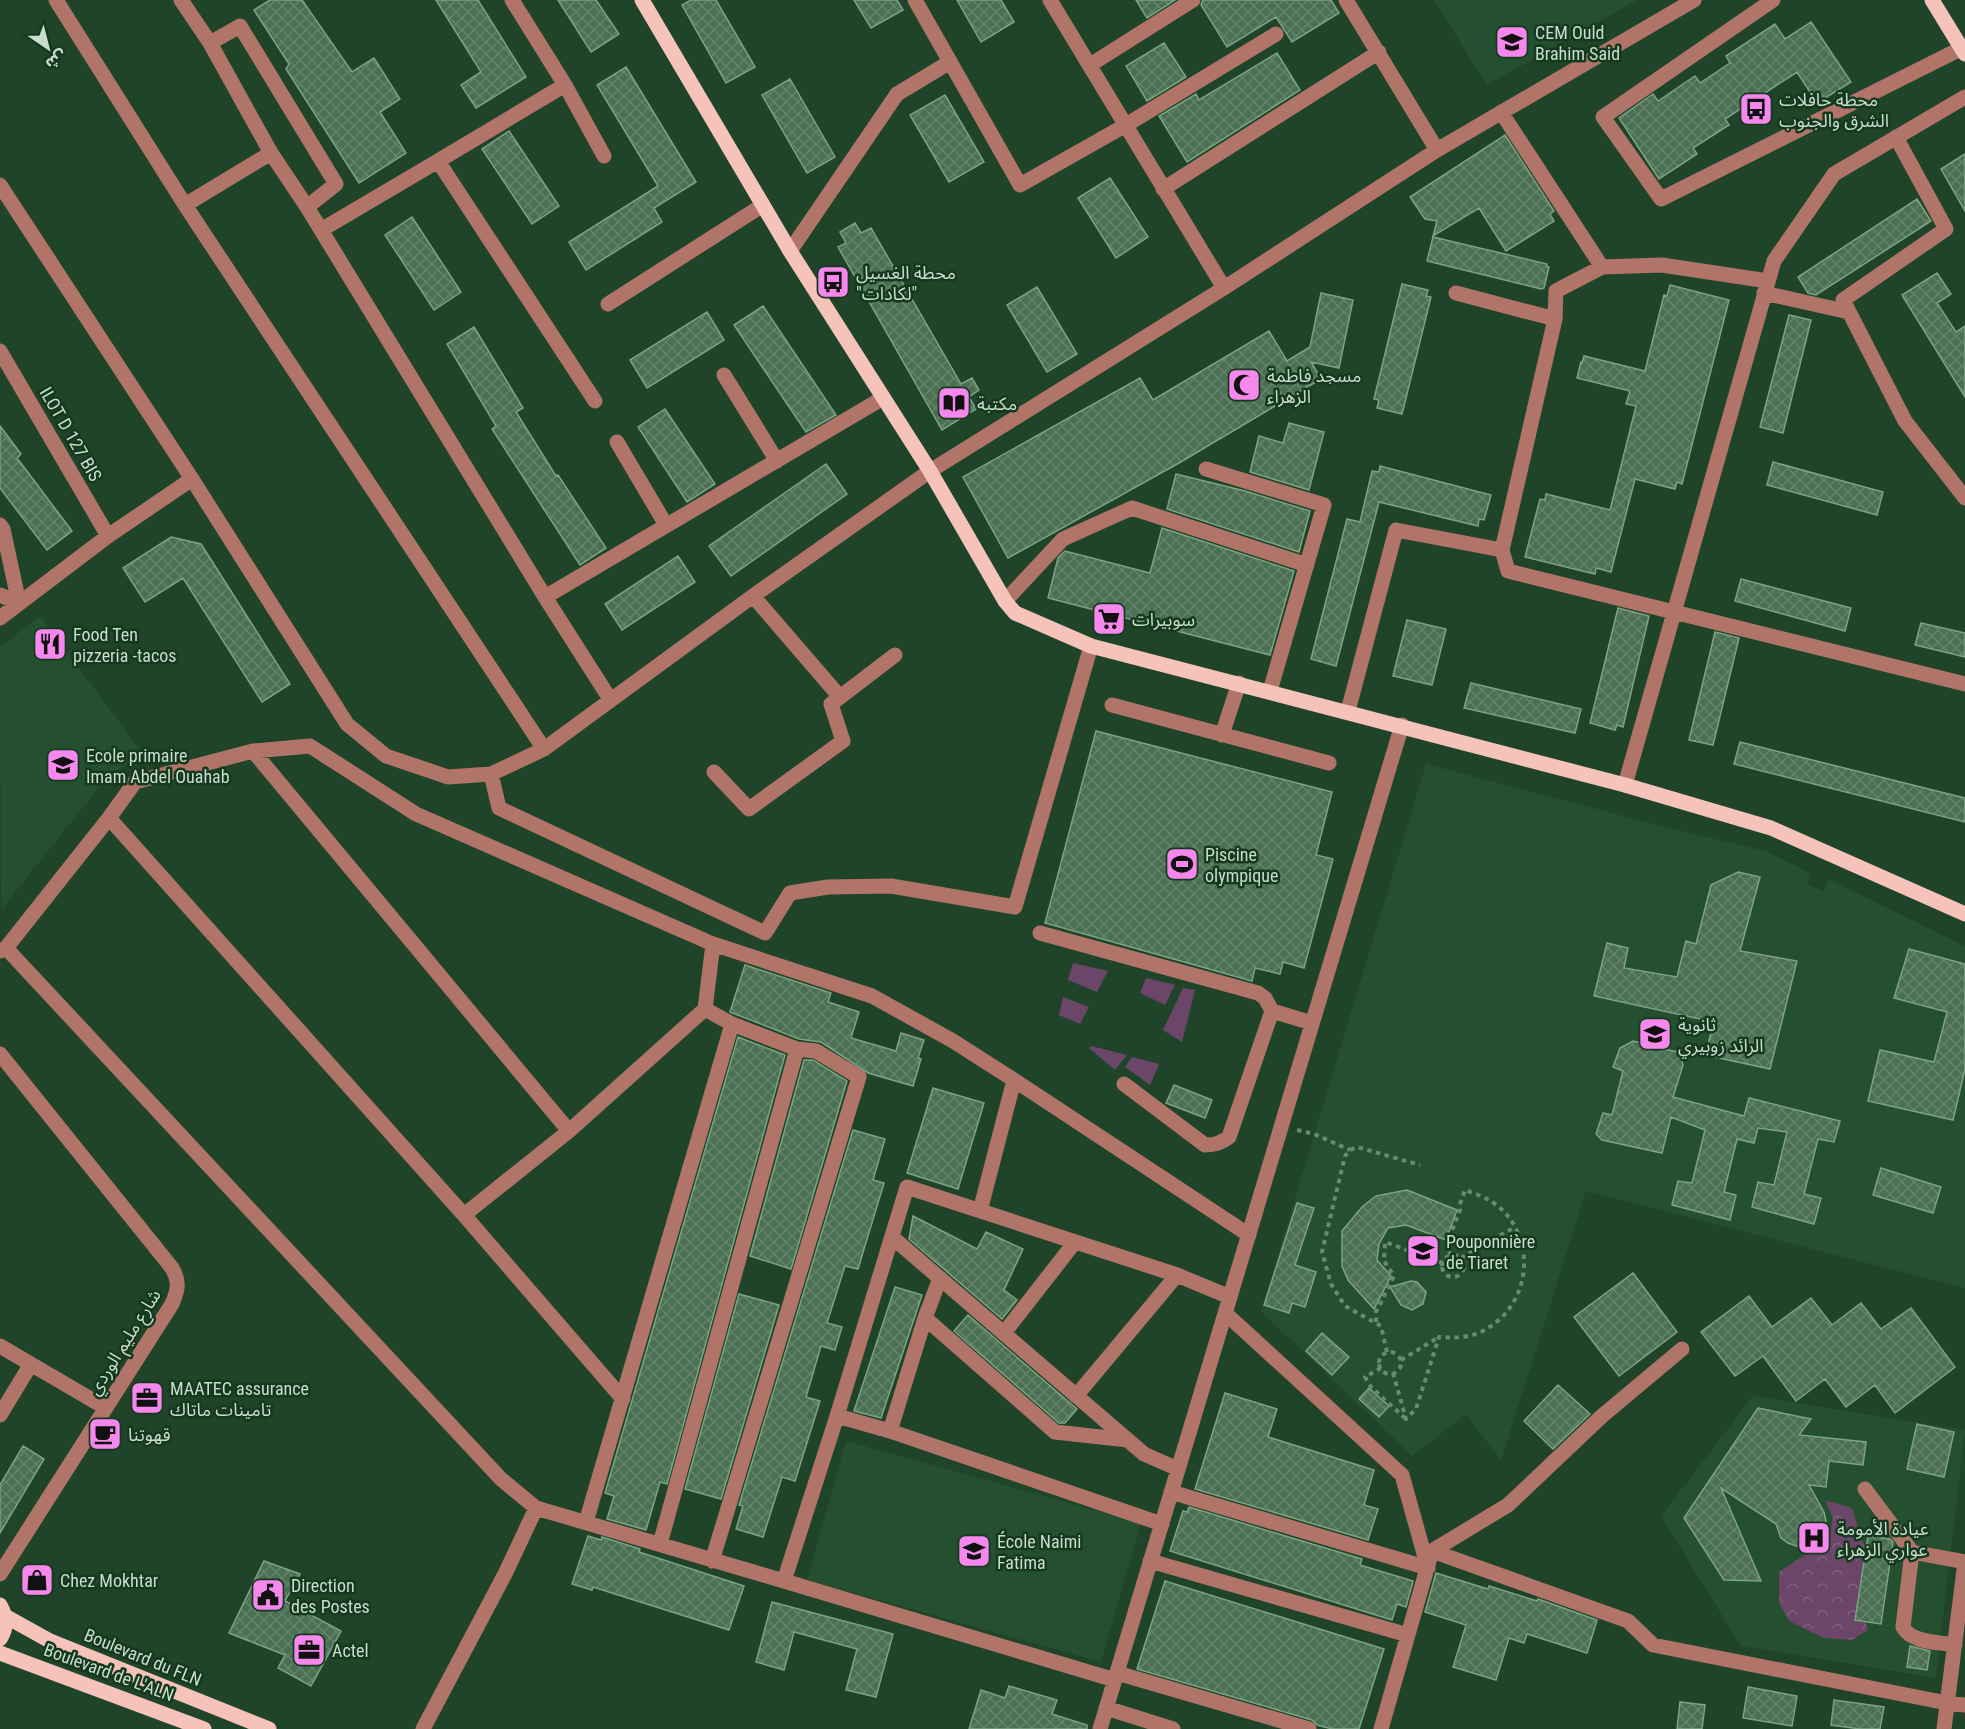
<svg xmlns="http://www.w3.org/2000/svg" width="1965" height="1729" font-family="'Roboto Condensed','Noto Sans Arabic',sans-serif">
<defs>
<pattern id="forest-crowns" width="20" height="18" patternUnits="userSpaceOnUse" patternTransform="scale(1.5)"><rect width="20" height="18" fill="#6c4668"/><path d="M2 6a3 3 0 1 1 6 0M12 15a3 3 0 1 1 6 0" fill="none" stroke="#80607c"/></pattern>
<pattern id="building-cross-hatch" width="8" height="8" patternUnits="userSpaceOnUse" patternTransform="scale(1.5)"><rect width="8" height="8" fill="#4a6f52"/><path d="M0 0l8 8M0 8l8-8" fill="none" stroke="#63836a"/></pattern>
</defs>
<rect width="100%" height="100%" fill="#204429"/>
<path fill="#255030" d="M1434 0H1637L1487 85Z
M40 616 144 755 108 776 1 910 0 647Z
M1426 764 1665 827 1765 851 1810 873 1807 885 1824 891 1828 879 1965 946V1288L1586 1191 1501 1461 1466 1414 1412 1456 1261 1311Z
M1753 1396 1965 1430 1936 1678 1741 1646 1661 1516Z
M846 1441 1141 1523 1101 1662 807 1580Z"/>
<path fill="#6c4668" d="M1073 963 1108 971 1097 992 1068 980Z
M1146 978 1175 985 1165 1005 1140 993Z
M1183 988 1195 990 1182 1042 1163 1030Z
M1063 997 1089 1007 1080 1024 1059 1015Z
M1091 1046 1127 1055 1115 1070 1089 1048Z
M1132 1057 1159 1064 1150 1085 1125 1067Z"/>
<path fill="url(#forest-crowns)" d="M1825 1500 1852 1508 1861 1537 1871 1562 1863 1616 1868 1630 1852 1640 1824 1638 1789 1621 1779 1603V1572L1803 1556 1820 1548 1830 1533 1833 1518Z"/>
<path fill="url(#building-cross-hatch)" stroke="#7ca384" stroke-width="1.5" d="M270 0H302L352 72 374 58 400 99 380 112 406 153 359 183 286 69 289 64 254 10Z
M436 0H478L526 77 476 108 461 85 481 72Z
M558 0H596L619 34 591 52Z
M691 0H716L755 67 726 83 682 5Z
M854 0H897L903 10 871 28Z
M957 0H1001L1014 22 981 42Z
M1136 0H1175L1147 18Z
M1203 0H1331L1339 13 1292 42 1276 17 1227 47 1201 5Z
M1811 22 1851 82 1817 103 1797 72 1725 119 1729 125 1693 148 1697 154 1659 179 1619 118 1653 94 1658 101 1695 76 1700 83 1730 63 1726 56 1775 24 1785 39Z
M1164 43 1186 77 1147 101 1126 66Z
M1277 53 1300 90 1187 162 1159 116 1196 94 1199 100Z
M626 67 696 182 654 208 662 222 586 270 569 242 658 186 597 85Z
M790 79 835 157 807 173 762 95Z
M945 95 984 162 949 182 910 115Z
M509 131 559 206 532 224 482 149Z
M1505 135 1554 211 1550 214 1554 221 1506 251 1479 208 1433 236 1437 221 1425 219 1410 197Z
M1965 154V211L1941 169Z
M1110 178 1148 237 1116 258 1078 198Z
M1917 199 1931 221 1816 295 1808 293 1798 277Z
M412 217 461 292 434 310 385 235Z
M855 223 861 233 871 228 961 384 972 378 979 390 969 397 976 409 942 430 838 247 846 243 840 232Z
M1433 237 1547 264V267H1549L1544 288 1541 289 1427 261Z
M1937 273 1951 294 1937 303 1956 332 1965 326V397L1902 295Z
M1402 284 1428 290 1426 296 1431 297 1402 414 1377 408 1379 400 1374 399Z
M1670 285 1729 300 1682 484 1677 482 1675 489 1635 479 1611 572 1596 568 1595 574 1525 557 1540 499 1545 500 1546 494 1610 510 1636 406 1626 404 1630 391 1577 378 1581 362 1582 363 1584 356 1645 371 1664 295 1667 296Z
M1037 287 1077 354 1047 372 1007 305Z
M1321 293 1353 300 1339 368 1311 362 1321 379 1179 463 1008 558 963 477 1140 378 1153 400 1269 331 1287 361 1310 347Z
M763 306 836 415 806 432 734 325Z
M707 312 724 340 647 388 630 360Z
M1789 315 1811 320 1783 433 1760 427Z
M474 327 523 408 516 412 556 476 558 475 606 548 580 565 492 429 496 426 447 344Z
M665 409 715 484 687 502 638 427Z
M1289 423 1324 432 1309 490 1250 472 1259 436 1283 443Z
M0 426 21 454 17 458 72 531 47 550 0 488Z
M1773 462 1883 492 1877 515 1767 485Z
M826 464 847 494 731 576 709 546Z
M1380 466 1491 495 1484 520 1479 519 1478 526 1379 502 1336 666 1311 659 1347 519 1360 522 1372 471 1379 472Z
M1176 474 1245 491 1310 511 1299 552 1167 509Z
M1162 528 1294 571 1270 655 1048 598 1058 558 1065 551 1150 573Z
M171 537 201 544 290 684 262 702 183 578 145 602 123 568Z
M678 556 695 582 622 630 605 604Z
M1741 579 1851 608 1845 631 1735 601Z
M1618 608 1649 616 1623 727 1617 725 1615 730 1590 723Z
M1407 620 1446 629 1432 685 1393 676Z
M1921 623 1965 633V657L1915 645Z
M1715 632 1739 638 1713 745 1689 740Z
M1471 683 1581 709 1575 733 1464 708Z
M1096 731 1332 792 1316 855 1333 859 1304 968 1283 962 1280 974 1255 968 1252 981 1045 923Z
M1740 742 1965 798V822L1734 764Z
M1738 872 1760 877 1740 951 1797 961 1770 1069 1705 1055 1714 1022 1594 996 1607 943 1628 948 1624 968 1677 977 1686 941 1696 944 1711 885Z
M1909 949 1965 964V1069L1953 1120 1868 1101 1880 1050 1934 1062 1947 1012 1894 998Z
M745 965 831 993 828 1002 859 1012 851 1038 896 1051 901 1033 924 1040 918 1058 921 1059 913 1086 868 1073 821 1042 799 1039 730 1012Z
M738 1037 785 1055 667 1484 660 1482 646 1530 607 1519 614 1496 605 1493Z
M1633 1041 1645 1044 1644 1046 1679 1052 1683 1065 1673 1097 1744 1116 1749 1098 1840 1121 1834 1142 1818 1139 1804 1194 1821 1198 1814 1224 1752 1207 1758 1182 1774 1185 1787 1132 1758 1128 1754 1143 1737 1139 1724 1192 1736 1195 1730 1220 1672 1205 1678 1181 1692 1183 1705 1130 1671 1117 1662 1153 1602 1140 1596 1134 1603 1113 1612 1115 1623 1071 1613 1067 1620 1048Z
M804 1060H813L847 1081 791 1269 750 1256Z
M1174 1085 1212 1100 1205 1118 1166 1103Z
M933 1088 984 1103 958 1189 907 1173Z
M853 1130 885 1139 873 1180 884 1183 858 1269 845 1266 827 1323 842 1327 835 1350 821 1346 806 1397 820 1401 795 1481 782 1477 763 1537 736 1529 743 1506 739 1505Z
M1881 1168 1941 1187 1933 1213 1873 1195Z
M1407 1190 1457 1210 1446 1240 1406 1225 1388 1228 1379 1244 1377 1260 1391 1276 1374 1309 1348 1280 1342 1266V1231L1362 1207 1376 1196Z
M1297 1203 1314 1208 1295 1265 1316 1272 1305 1307 1292 1303 1289 1313 1264 1305Z
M913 1216 977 1249 986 1232 1023 1249 1004 1290 1017 1300 1002 1319 909 1239Z
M1633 1273 1677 1332 1619 1376 1574 1317Z
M1411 1281 1417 1282 1426 1292 1423 1304 1412 1310 1401 1305 1390 1287Z
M895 1287 922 1295 881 1418 854 1411Z
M739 1294 779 1305 721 1499 685 1489Z
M1749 1296 1772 1327 1811 1298 1832 1325 1861 1303 1881 1329 1911 1308 1955 1367 1895 1413 1875 1385 1846 1407 1825 1379 1796 1401 1763 1356 1735 1376 1701 1332Z
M968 1315 1077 1409 1065 1423H1059L954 1331Z
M1322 1333 1349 1357 1332 1375 1306 1351Z
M1558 1385 1590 1414 1553 1449 1524 1421Z
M1369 1388 1389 1406 1379 1417 1359 1399Z
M1225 1393 1277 1409 1268 1437 1374 1470 1364 1505 1378 1509 1368 1540 1195 1489Z
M1758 1408 1811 1419 1799 1435 1866 1442 1863 1465 1829 1461 1826 1487 1809 1485 1824 1512 1826 1521 1824 1530 1820 1537 1805 1546H1796L1788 1543 1781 1538 1776 1524 1721 1488 1761 1581 1724 1580 1684 1518Z
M1917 1424 1954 1432 1944 1477 1907 1469Z
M23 1446 44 1459 0 1533V1485Z
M1189 1507 1362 1559 1360 1565 1413 1581 1406 1607 1397 1604 1392 1620 1170 1551 1183 1511 1187 1512Z
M588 1536 601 1540 602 1537 640 1549 639 1552 744 1586 729 1630 593 1587 592 1590 572 1584Z
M1868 1536 1890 1539 1893 1542 1881 1624 1855 1620Z
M264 1561 300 1574 285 1601 341 1631 311 1686 278 1668 285 1655 229 1633Z
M1436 1573 1488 1589 1489 1586 1537 1601 1538 1599 1597 1620 1587 1653 1527 1634 1524 1643 1509 1638 1496 1680 1453 1667 1466 1625 1425 1612Z
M1165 1581 1384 1649 1359 1729H1332L1317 1725 1312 1720 1137 1669Z
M772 1602 893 1634 876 1697 846 1690 857 1649 794 1632 784 1670 756 1662Z
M1910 1646 1930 1651 1927 1670 1907 1667Z
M1009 1686 1057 1700 1052 1714 1087 1725V1729H969L981 1690 1005 1698Z
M1748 1687 1797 1696 1792 1726 1743 1718Z
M1834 1700 1884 1707 1880 1729H1860L1831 1725Z
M1680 1702 1705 1705 1702 1729H1677Z"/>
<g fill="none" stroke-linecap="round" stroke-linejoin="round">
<path stroke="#6b8871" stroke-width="4" stroke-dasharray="4.5 4.5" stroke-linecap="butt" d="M1297 1130 1314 1134 1350 1150
M1442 1266a11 11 0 1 1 22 0a11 11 0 1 1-22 0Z
M1461 1258 1515 1227
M1376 1322V1312L1394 1276 1384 1261 1385 1242 1443 1263
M1387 1352 1381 1326 1345 1306 1331 1284 1322 1252 1345 1156 1350 1150 1357 1147 1420 1165
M1379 1363a11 11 0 1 1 22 0a11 11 0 1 1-22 0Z
M1401 1360 1439 1337
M1381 1368 1365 1377 1371 1387 1406 1419
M1393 1373 1406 1419 1416 1409 1439 1337C1456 1338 1473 1338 1488 1328 1531 1302 1537 1239 1498 1206 1488 1198 1476 1194 1465 1190L1460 1204V1210L1448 1241 1450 1255"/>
<path stroke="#b17469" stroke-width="15" d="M56 0 185 205 544 749
M181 0 210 43 271 153 307 207 545 597 610 699
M512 0 565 85 438 161 595 401
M915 0 1020 185 1126 125 1276 34
M1050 0 1224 288
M1346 0 1437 150
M1773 0 1603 117 1661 199 1962 48
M210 43 240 26 336 184 307 207
M1090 65 1193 0
M565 85 604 156
M1501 112 1602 267
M1896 137 1946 229 1843 300 1905 421 1965 498
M0 185 192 479 347 724 386 756 448 777 491 774 544 749 753 596 930 471 1224 288 1437 150 1694 0
M1163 189 1379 52
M185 205 271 153
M321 230 438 161
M790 251 897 94 950 62
M1764 293 1849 312
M608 304 763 205
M1555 319 1556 291 1602 267 1662 265 1768 281
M0 351 108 536
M724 375 777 461
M617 442 666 525
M1206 469 1324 505 1270 691
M0 525 3 529 19 603
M1502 550 1508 571 1965 684
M0 595 19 603
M753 596 840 697
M545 597 883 398
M1005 601 1063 539 1132 508 1307 565
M0 618 108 536 192 479
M1112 705 1329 763
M1348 711 1396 530 1502 550 1555 319 1456 293
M1222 735 1239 683
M253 751 569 1131
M714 772 749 809 843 741 831 704 895 655
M491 774 499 808 765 933 790 893 828 887 891 886 1015 907 1091 646
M1625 785 1774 261 1834 174 1965 97
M109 818 464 1215 623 1399
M1040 933 1258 993 1265 998 1272 1011 1229 1137C1221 1143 1215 1145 1205 1145L1124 1084
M6 948 501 1479 536 1508 784 1581 837 1416 907 1187 1177 1275 1230 1297
M0 951 6 948 109 818 135 782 253 751 310 746 416 814 713 944 872 996 953 1041 1014 1080 1249 1235
M1272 1011 1312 1023
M0 1054 172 1268C180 1282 178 1290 172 1304L0 1574
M980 1211 1014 1080
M464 1215 569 1131 705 1009
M892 1237 1144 1454 1178 1469
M1225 1313 1402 1475 1428 1568
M925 1318 1055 1432 1128 1440
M1004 1333 1075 1242
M0 1346 106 1408
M1076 1396 1177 1275
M0 1415 31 1364
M837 1416 890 1431 925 1318 940 1278
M890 1431 1162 1524
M1865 1489 1912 1552 1903 1627C1911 1643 1939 1642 1955 1645
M1171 1492 1428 1568
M586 1522 732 1024 705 1009 713 944
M660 1544 797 1049
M1432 1551 1628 1621 1653 1645 1947 1703 1965 1705
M1912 1552 1965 1562
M712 1561 859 1077 816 1051 797 1049 732 1024
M1150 1561 1408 1635
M784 1581 1115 1680
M1117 1673 1309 1729
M1106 1708 1173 1729
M423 1729 506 1572 536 1508
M1100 1729 1402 725
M1381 1729 1432 1551 1508 1505 1602 1416 1682 1349
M1944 1729 1965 1562"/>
<path stroke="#f6c3ba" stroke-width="15" d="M642 0 790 251 930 471 1005 601 1015 613 1091 646 1625 785 1771 828 1965 914
M1932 0 1965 54
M0 1605C7 1617 7 1628 0 1639
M5 1616 50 1641 269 1729
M0 1653 204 1729"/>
</g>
<defs>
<g id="school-square" transform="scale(1.725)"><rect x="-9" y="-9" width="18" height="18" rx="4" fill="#f688ed" stroke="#15391f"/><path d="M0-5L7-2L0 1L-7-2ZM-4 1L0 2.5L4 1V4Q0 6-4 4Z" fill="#111"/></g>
<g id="bus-square" transform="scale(1.725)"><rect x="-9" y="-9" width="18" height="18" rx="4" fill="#f688ed" stroke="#15391f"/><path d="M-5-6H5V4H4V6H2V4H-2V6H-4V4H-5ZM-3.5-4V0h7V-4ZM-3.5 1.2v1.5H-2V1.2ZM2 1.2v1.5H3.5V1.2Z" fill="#111"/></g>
<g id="mosque-square" transform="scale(1.725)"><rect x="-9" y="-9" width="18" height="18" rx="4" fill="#f688ed" stroke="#15391f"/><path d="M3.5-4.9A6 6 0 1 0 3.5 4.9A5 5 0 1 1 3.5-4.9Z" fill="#111"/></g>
<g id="library-square" transform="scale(1.725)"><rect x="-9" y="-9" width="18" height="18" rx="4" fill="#f688ed" stroke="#15391f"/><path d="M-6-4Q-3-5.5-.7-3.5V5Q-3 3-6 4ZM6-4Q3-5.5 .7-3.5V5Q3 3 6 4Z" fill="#111"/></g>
<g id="supermarket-square" transform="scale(1.725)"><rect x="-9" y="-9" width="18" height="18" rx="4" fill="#f688ed" stroke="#15391f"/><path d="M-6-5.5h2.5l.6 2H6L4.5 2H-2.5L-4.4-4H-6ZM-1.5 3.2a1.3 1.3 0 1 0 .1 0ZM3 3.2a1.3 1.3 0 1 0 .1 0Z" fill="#111"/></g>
<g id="restaurant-square" transform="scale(1.725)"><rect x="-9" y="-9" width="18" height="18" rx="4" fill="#f688ed" stroke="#15391f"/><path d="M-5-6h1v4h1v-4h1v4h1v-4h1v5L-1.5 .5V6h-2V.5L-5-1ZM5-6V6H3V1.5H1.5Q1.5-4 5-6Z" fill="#111"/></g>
<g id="stadium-square" transform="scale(1.725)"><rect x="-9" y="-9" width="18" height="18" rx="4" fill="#f688ed" stroke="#15391f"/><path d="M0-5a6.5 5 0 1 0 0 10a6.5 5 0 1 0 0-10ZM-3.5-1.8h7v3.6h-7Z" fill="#111"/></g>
<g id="office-square" transform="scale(1.725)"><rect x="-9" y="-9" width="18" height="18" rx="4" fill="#f688ed" stroke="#15391f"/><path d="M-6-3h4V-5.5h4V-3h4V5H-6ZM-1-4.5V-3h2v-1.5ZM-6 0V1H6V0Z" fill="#111"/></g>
<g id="cafe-square" transform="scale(1.725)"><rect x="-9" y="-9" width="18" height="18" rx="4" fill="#f688ed" stroke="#15391f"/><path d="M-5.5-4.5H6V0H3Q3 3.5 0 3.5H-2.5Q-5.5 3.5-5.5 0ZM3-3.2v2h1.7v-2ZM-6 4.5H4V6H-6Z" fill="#111"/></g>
<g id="hospital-square" transform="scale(1.725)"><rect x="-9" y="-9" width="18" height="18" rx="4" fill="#f688ed" stroke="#15391f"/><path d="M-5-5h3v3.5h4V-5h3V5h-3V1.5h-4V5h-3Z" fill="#111"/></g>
<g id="shop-square" transform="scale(1.725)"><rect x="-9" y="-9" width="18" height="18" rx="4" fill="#f688ed" stroke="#15391f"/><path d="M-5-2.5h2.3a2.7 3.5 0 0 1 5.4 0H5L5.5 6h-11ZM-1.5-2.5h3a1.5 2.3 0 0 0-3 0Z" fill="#111"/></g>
<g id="civic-square" transform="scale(1.725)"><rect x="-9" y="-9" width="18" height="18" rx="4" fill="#f688ed" stroke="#15391f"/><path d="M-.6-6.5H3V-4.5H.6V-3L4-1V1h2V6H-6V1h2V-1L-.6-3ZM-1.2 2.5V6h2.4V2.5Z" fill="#111"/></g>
</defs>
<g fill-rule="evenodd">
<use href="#school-square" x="1512" y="42"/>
<use href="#bus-square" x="1756" y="109"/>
<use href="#bus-square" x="833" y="282"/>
<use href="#mosque-square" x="1244" y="385"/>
<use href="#library-square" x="954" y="403"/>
<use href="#supermarket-square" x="1109" y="619"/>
<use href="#restaurant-square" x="50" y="644"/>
<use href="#school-square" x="63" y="765"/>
<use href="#stadium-square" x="1182" y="864"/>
<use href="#school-square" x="1655" y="1034"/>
<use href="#school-square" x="1423" y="1251"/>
<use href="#office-square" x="147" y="1398"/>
<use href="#cafe-square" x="105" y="1434"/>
<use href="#hospital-square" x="1814" y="1538"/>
<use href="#school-square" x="974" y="1551"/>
<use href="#shop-square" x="37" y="1580"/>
<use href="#civic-square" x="268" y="1595"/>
<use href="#office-square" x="309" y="1650"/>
</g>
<g text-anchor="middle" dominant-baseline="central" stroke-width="5" stroke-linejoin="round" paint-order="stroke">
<g font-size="18" fill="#c9ddcc" stroke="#15391f" text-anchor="start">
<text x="1535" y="32">CEM Ould<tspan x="1535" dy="21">Brahim Said</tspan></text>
<text x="1779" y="99">محطة حافلات<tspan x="1779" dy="21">الشرق والجنوب</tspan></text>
<text x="856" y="272">محطة الغسيل<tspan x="856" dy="21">"لكادات"</tspan></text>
<text x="1267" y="375">مسجد فاطمة<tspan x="1267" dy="21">الزهراء</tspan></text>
<text x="977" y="403">مكتبة</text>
<text x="1132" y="619">سوبيرات</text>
<text x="73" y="634">Food Ten<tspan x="73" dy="21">pizzeria -tacos</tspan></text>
<text x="86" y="755">Ecole primaire<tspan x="86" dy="21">Imam Abdel Ouahab</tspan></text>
<text x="1205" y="854">Piscine<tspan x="1205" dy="21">olympique</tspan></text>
<text x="1678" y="1024">ثانوية<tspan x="1678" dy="21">الرائد زوبيري</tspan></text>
<text x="1446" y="1241">Pouponnière<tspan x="1446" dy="21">de Tiaret</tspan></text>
<text x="170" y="1388">MAATEC assurance<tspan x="170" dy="21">تامينات ماتاك</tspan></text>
<text x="128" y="1434">قهوتنا</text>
<text x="1837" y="1528">عيادة الأمومة<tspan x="1837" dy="21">عواري الزهراء</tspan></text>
<text x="997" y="1541">École Naimi<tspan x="997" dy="21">Fatima</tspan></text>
<text x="60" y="1580">Chez Mokhtar</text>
<text x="291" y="1585">Direction<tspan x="291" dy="21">des Postes</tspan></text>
<text x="332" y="1650">Actel</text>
</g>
<g font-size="18" fill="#c9ddcc" stroke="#15391f">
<text transform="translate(71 434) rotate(60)">ILOT D 127 BIS</text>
<text transform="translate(124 1342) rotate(-58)">شارع مليم الوردي</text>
<text transform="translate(143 1657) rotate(22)">Boulevard du FLN</text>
<text transform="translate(109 1672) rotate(20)">Boulevard de L'ALN</text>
</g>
</g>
<g transform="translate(48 48) rotate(145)" stroke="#15391f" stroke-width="4.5" paint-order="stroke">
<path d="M0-4.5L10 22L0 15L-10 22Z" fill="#c9ddcc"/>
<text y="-9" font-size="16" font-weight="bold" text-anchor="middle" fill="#c9ddcc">ش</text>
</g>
</svg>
